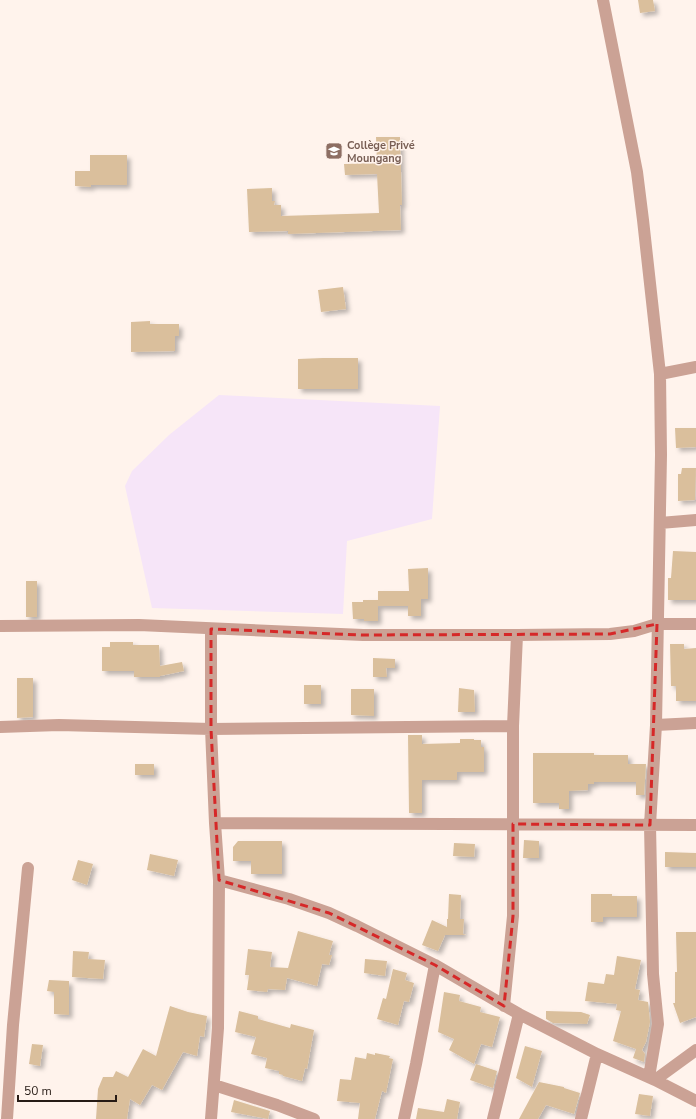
<svg xmlns="http://www.w3.org/2000/svg" width="696" height="1119" font-family="'Nunito Sans',sans-serif">
<defs>
<filter id="shadow"><feDropShadow dx="3.5" dy="3.5" stdDeviation="2" flood-color="#0004"/></filter>
</defs>
<rect width="100%" height="100%" fill="#fff3ec"/>
<path fill="#f6e5f8" d="M219 395 440 406 432 519 347 541 343 614 152 608 125 486 132 471 169 435Z"/>
<path fill="#dabf9c" filter="url(#shadow)" d="M638 0H653L655 11 640 13Z
M376 137H400L402 205H400L401 230 288 234V231L249 232 247 189 272 188V201H275L274 205H281V216L379 213 377 174 345 175 344 164 377 163Z
M90 155H127V185H91V187L75 186V171H90Z
M343 287 346 309 321 312 318 290Z
M150 321V324H179V336H175V351L131 352V322Z
M323 358H358V389H298V359Z
M675 428H696V447L676 448Z
M682 468H696L695 500 678 501V474H681Z
M673 551 696 552V600H668V578H671Z
M428 568V599H421V616H408V606H378V591H409L408 569Z
M26 581H37V617H26Z
M363 600H378V621H364V619H353L352 602H363Z
M110 642H133V645H159L160 666 182 662 184 671 160 676V677H134V671H102V647H110Z
M670 644H684V649L696 648V701H676V686H671Z
M373 658 395 659V668H386L387 677H373Z
M17 678H33V717L17 718Z
M304 685H321V704H304Z
M459 688 474 690 475 712H458Z
M351 689H374V716L351 715Z
M408 735H422V744L460 743V739H474V740H481V747H484V772H457V780H422V813H409Z
M533 753H594V755H628V764H646L644 795H636V782H594V784H588V790L569 791V809H559V803H533Z
M135 764H154V775H135Z
M524 840 539 841V858H523Z
M238 841H282V874H251V861H233V847Z
M454 843 475 844 474 857 453 856Z
M665 852 696 853V867H665Z
M150 854 178 860 174 876 147 870Z
M78 860 93 864 87 885 72 880Z
M449 894 461 895 460 919H464L463 934 466 935H445L438 951 422 945 432 920 447 927V919H448Z
M591 894H612V896H637V917H603V922H591Z
M298 931 333 941 329 955H332L329 965 322 964 317 986 287 978 285 990 268 989 267 992 247 990 249 975H245L248 949 272 952 270 967 288 968Z
M676 932H696V1017L680 1023 673 1003H675V972H677Z
M73 951 89 952 88 959 105 960 103 979 72 977Z
M617 956 641 960 635 989 640 990 638 1000 648 1002 650 1022 646 1042 642 1050 645 1054 644 1062 633 1058 636 1049 613 1041 621 1011 616 1010 617 1004 585 1001 588 982 604 984 606 974 614 975Z
M365 959 387 961 385 976 364 973Z
M393 969 407 973 405 980 414 983 409 1002 404 1001 398 1025 377 1019 383 998 386 999Z
M49 980 69 981V1015L54 1014V992L47 991Z
M444 992 460 995 459 1001 481 1007 480 1012 500 1017 492 1047 481 1044 474 1064 449 1050 454 1039 438 1032Z
M170 1006 188 1012 207 1016 204 1037 200 1036 197 1056 183 1052 162 1090 152 1085 140 1105 130 1099 127 1119H96L98 1089 103 1077H113L116 1071 128 1077 143 1049 156 1056Z
M239 1011 258 1016V1019L290 1028 291 1024 314 1030 307 1069 305 1068 302 1081 283 1076V1075L279 1074V1071L265 1068 267 1058 251 1054 256 1037 235 1032Z
M546 1011 581 1012 590 1015 587 1024 553 1023 546 1019Z
M32 1044 43 1045 40 1066 29 1064Z
M525 1046 542 1051 532 1087 516 1078Z
M367 1053 375 1055V1053L390 1056 389 1058 393 1059 386 1093 382 1091 375 1119H358L360 1103 337 1101 340 1079 351 1080 355 1057 366 1059Z
M476 1064 497 1071 493 1088 470 1080Z
M539 1082 564 1087V1088L580 1093 574 1114 546 1105 538 1119H519Z
M639 1094 653 1096 650 1116 635 1114Z
M447 1099 460 1102 457 1119H416L418 1108 444 1112Z
M234 1100 270 1111 268 1119 231 1112Z"/>
<g fill="none" stroke-linecap="round" stroke-linejoin="round">
<path stroke="#cba295" stroke-width="12" d="M603 0 637 172 643 220 660 374 661 455 656 725 650 825 653 974 658 1024 649 1077
M660 374 696 367
M660 523 696 520
M0 626 139 625 363 635H517L610 634 634 631 657 624H696
M656 725 696 723
M0 727 59 725 211 729 513 726
M215 823 696 825
M219 880 289 899 329 913 357 926 435 965 519 1014 597 1054 655 1080 696 1101
M504 1006 513 916V726L517 635
M655 1080 696 1050
M214 1085 277 1105 314 1119
M7 1119 13 1025 28 868
M211 1119 218 1028 219 880 215 823 211 729V629
M404 1119 416 1064 435 965
M493 1119 519 1014
M581 1119 597 1054"/>
</g>
<path fill="none" stroke="#d62828" stroke-width="3" stroke-dasharray="8 5" stroke-linejoin="round" d="M657 624 650 825 513 824V916L504 1006 435 965 329 913 219 880 211 729V629L363 635 610 634Z"/>
<defs>
<g id="school-square" transform="scale(0.9)"><rect x="-9" y="-9" width="18" height="18" rx="4" fill="#8d6e63" stroke="#fff3ec"/><path d="M0-5L7-2L0 1L-7-2ZM-4 1L0 2.5L4 1V4Q0 6-4 4Z" fill="#fff"/></g>
</defs>
<g fill-rule="evenodd">
<use href="#school-square" x="334" y="151"/>
</g>
<g text-anchor="middle" dominant-baseline="central" stroke-width="3" stroke-linejoin="round" paint-order="stroke">
<g font-size="11" font-weight="bold" fill="#785e54" stroke="#fff3ec" text-anchor="start">
<text x="347" y="145">Collège Privé<tspan x="347" dy="13">Moungang</tspan></text>
</g>
</g>
<path d="M18 1095v6h98v-6" fill="none" stroke="#261b15" stroke-width="2"/>
<text x="24" y="1095" font-size="12" fill="#261b15" stroke="#fff3ec" stroke-width="3" paint-order="stroke">50 m</text>
</svg>
